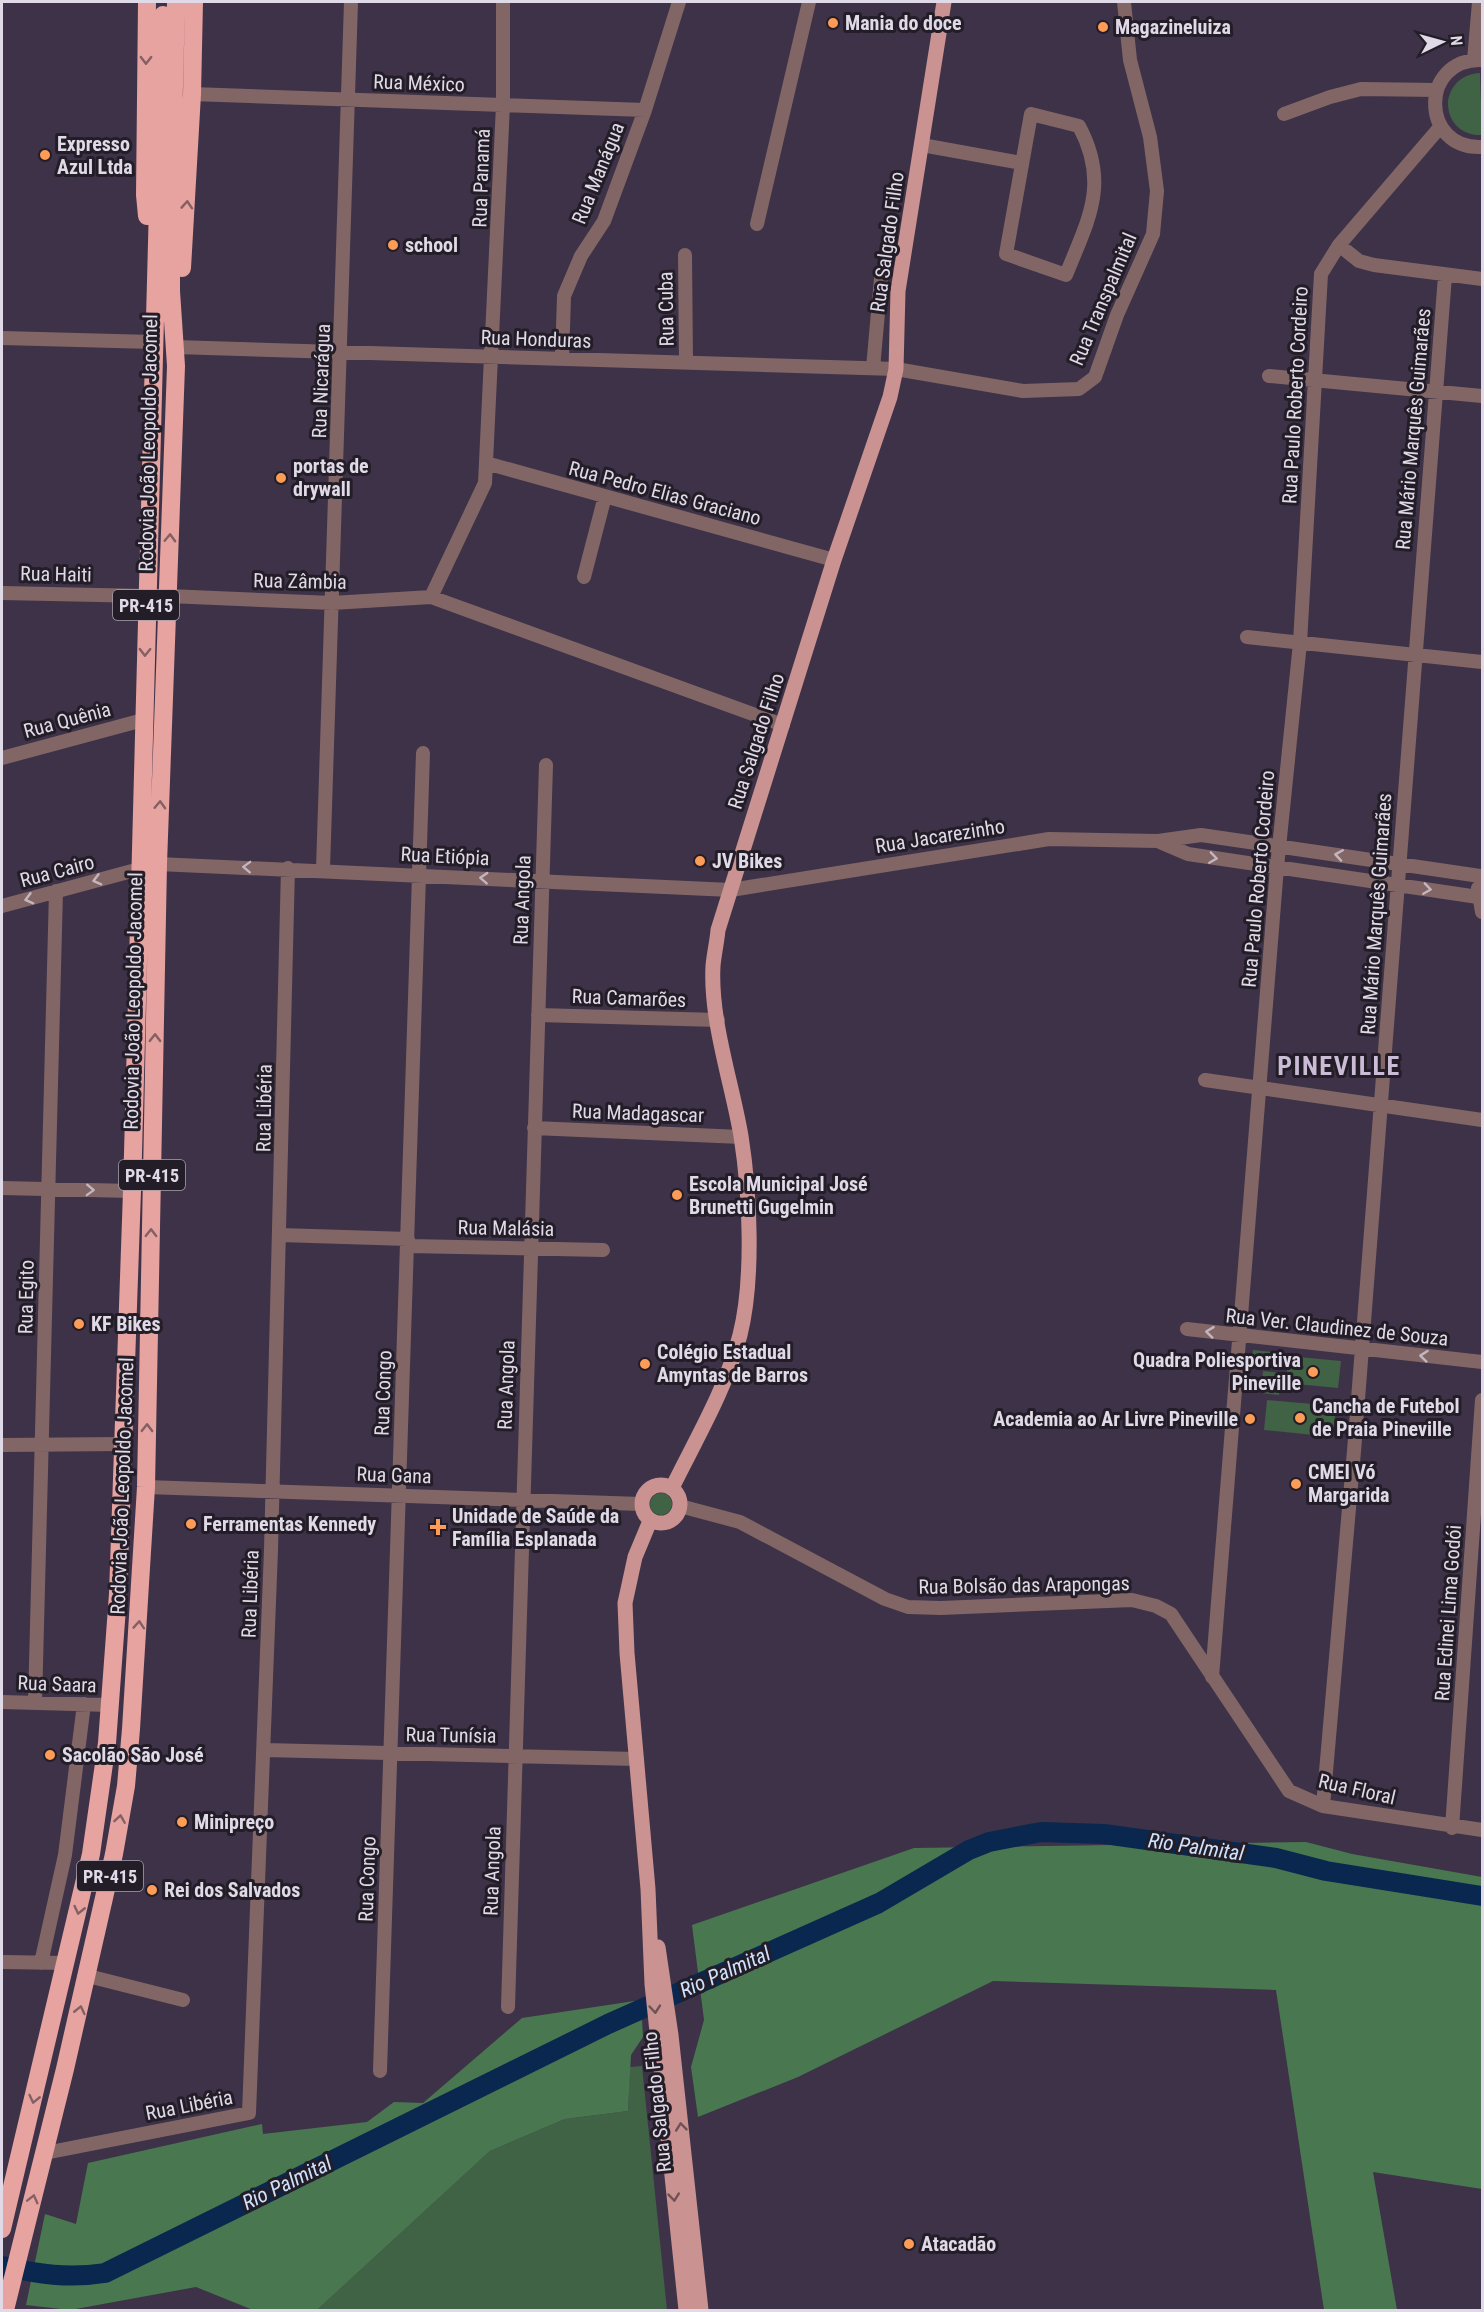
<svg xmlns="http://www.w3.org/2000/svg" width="1484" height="2312" font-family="'Roboto Condensed',sans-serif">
<rect width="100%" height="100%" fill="#3e3248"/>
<path fill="#406245" d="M1480 73 1482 135C1462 136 1447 122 1448 101 1451 84 1463 74 1480 73Z
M1253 1350 1281 1353 1280 1369 1251 1367Z
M1288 1356 1341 1361 1338 1388 1286 1383Z
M1263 1371 1281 1373 1279 1395 1261 1393Z
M1267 1400 1336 1406 1333 1437 1264 1430Z
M650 1504a11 11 0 1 1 22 0a11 11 0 1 1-22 0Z
M642 2066 667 2310H317L490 2151 565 2119 628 2111 630 2067Z"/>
<path fill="#497850" d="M1306 1842 1352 1854 1482 1877V2189L1373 2172 1397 2310H1324L1276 1990 993 1981 798 2077 698 2117 691 2067 704 2020 692 1925 914 1848Z
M641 2000 643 2037 631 2055 628 2111 565 2119 490 2151 317 2310H253L196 2287 70 2310 26 2305 45 2214 76 2224 88 2163 262 2124 263 2134 367 2122 394 2102 423 2103 522 2018Z"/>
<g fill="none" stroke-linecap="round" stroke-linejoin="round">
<path stroke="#0a284f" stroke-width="20" d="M2 2266C38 2274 68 2279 105 2273L608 2024 879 1903 969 1850 989 1842 1041 1832 1104 1834 1276 1858 1326 1871 1482 1896"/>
<path stroke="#826665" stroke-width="14" d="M1474 60 1479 2
M1482 60C1419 58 1420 150 1482 147
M192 94 645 110
M1031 114 1079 126C1110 184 1088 220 1066 275L1006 254Z
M1284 114 1330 97 1361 89 1437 90
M922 145 1022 163
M757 224 809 2
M1339 245 1359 261 1374 265 1482 279
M685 255 686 362
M2 338 153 342
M175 347 896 369 1023 391 1079 389 1095 377 1117 315 1153 234 1157 191 1150 137 1130 60 1124 2
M562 359 564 296 581 256 604 221 645 110 679 2
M873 368 881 279
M1269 376 1482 396
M486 463 834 560
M584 577 605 496
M2 593 146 596
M168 596 332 603 431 597 783 725
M431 597 485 483 503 105V2
M1247 637 1482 662
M2 758 143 720
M1160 842 1188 854 1478 897
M323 869 351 2
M1478 888 1482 912
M2 906 158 864 731 890 1049 839 1158 841 1201 835 1480 876
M538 1015 718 1020
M1205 1080 1482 1120
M534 1128 741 1137
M2 1188 132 1191
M280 1235 408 1239
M408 1246 603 1250
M1187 1329 1482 1362
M2 1445 123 1444
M146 1487 641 1504
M680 1506 740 1522 885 1599 908 1607 941 1608 1132 1600 1156 1606 1171 1614 1289 1791 1323 1806 1482 1830
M1212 1677 1277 867 1300 643 1321 274 1339 245 1441 126
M2 1702 110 1705
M35 1703 56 891
M265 1750 637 1759
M1323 1806 1354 1451 1445 276
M1452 1828 1482 1400
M2 1962 66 1963
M41 1963 65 1855 84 1704
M88 1976 183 2000
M508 2007 546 765
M380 2071 423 753
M45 2153 249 2113 271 1550 288 868"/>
<path stroke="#ca9290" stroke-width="15" d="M642 1504a19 19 0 1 1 38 0a19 19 0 1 1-38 0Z
M672 1488C696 1439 726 1389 740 1335 754 1279 750 1193 741 1136 732 1083 710 1020 713 966 714 954 717 942 718 930L834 560 890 397 896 369 898 291 944 2
M650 1521 635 1557 625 1603 627 1653 648 1889 652 1984 686 2310
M658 1947 671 2035 701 2310"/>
<path stroke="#e6a3a0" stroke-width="18" d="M147 2 145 195 147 216
M182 268 192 94 194 2
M2 2229 91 1854 107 1743 118 1594 132 1191 163 15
M5 2310 65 2069 114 1854 126 1786 131 1729 146 1487 158 864 176 366 171 291V212L176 2"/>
</g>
<defs><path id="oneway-chevron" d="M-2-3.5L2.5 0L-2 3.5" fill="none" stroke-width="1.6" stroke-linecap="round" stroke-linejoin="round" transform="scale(1.5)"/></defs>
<g stroke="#846063">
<use href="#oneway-chevron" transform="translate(146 60) rotate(91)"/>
<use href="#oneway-chevron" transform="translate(187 205) rotate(-86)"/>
<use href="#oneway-chevron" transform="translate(170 538) rotate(-88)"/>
<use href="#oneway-chevron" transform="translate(145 652) rotate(91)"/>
<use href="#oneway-chevron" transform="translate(160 805) rotate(-88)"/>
<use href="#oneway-chevron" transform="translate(155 1038) rotate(-89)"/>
<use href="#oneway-chevron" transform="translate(151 1233) rotate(-89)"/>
<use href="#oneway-chevron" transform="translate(147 1428) rotate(-89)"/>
<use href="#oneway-chevron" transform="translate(139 1625) rotate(-86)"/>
<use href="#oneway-chevron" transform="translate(120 1819) rotate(-81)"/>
<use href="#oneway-chevron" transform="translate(79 1910) rotate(103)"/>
<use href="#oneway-chevron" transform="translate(80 2010) rotate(-77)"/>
<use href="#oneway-chevron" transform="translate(34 2099) rotate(103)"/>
<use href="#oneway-chevron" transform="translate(33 2199) rotate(-76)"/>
</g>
<g stroke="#c4b6c0">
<use href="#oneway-chevron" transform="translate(1339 855) rotate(-171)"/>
<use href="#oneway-chevron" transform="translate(1213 858) rotate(8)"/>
<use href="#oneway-chevron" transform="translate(247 867) rotate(-178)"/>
<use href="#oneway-chevron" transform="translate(484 878) rotate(-177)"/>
<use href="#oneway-chevron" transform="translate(97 880) rotate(165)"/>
<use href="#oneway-chevron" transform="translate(1427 889) rotate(8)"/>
<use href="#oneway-chevron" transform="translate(29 899) rotate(165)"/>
<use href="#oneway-chevron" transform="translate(90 1190) rotate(2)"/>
<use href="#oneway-chevron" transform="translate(1210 1332) rotate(-173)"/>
<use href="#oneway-chevron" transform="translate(1424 1356) rotate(-174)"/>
</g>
<g stroke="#6e5256">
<use href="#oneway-chevron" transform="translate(655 2009) rotate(85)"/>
<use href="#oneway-chevron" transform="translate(681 2127) rotate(-96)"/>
<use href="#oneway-chevron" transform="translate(674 2197) rotate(84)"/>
</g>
<g fill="#fd9c56" stroke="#221d26" stroke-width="2">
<circle cx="833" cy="23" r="6"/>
<circle cx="1103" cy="27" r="6"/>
<circle cx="45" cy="155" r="6"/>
<circle cx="393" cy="245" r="6"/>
<circle cx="281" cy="478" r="6"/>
<circle cx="700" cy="861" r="6"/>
<circle cx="677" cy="1195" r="6"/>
<circle cx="79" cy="1324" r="6"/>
<circle cx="645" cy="1364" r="6"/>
<circle cx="1313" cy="1372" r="6"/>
<circle cx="1300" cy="1418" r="6"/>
<circle cx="1250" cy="1419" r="6"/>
<circle cx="1296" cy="1484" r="6"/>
<circle cx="191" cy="1524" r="6"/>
<path d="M435 1518h6v6h6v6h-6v6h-6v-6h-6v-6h6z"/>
<circle cx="50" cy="1755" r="6"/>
<circle cx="182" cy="1822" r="6"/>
<circle cx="152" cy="1890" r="6"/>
<circle cx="909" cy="2244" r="6"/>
</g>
<g text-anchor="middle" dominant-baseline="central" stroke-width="6" stroke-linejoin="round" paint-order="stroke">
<g fill="#221d26" stroke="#a7a1ad" stroke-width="1.5">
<rect x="113" y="590" width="66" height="30" rx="4.5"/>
<rect x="119" y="1160" width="66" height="30" rx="4.5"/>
<rect x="77" y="1861" width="66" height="30" rx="4.5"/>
</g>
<g font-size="18" font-weight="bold" fill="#e0d9e7">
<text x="146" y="605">PR-415</text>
<text x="152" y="1175">PR-415</text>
<text x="110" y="1876">PR-415</text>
</g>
<g font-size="20" font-weight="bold" fill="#e0d9e7" stroke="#221d26" text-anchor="start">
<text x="845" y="23">Mania do doce</text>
<text x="1115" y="27">Magazineluiza</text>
<text x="57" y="144">Expresso<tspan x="57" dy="23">Azul Ltda</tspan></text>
<text x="405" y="245">school</text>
<text x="293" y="466">portas de<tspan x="293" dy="23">drywall</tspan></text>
<text x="712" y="861">JV Bikes</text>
<text x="689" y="1184">Escola Municipal José<tspan x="689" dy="23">Brunetti Gugelmin</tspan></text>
<text x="91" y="1324">KF Bikes</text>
<text x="657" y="1352">Colégio Estadual<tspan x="657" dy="23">Amyntas de Barros</tspan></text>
<text x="1301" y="1360" text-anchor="end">Quadra Poliesportiva<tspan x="1301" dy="23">Pineville</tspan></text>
<text x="1312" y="1406">Cancha de Futebol<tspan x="1312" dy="23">de Praia Pineville</tspan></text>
<text x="1238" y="1419" text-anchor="end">Academia ao Ar Livre Pineville</text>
<text x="1308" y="1472">CMEI Vó<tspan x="1308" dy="23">Margarida</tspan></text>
<text x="452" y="1516">Unidade de Saúde da<tspan x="452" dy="23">Família Esplanada</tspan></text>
<text x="203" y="1524">Ferramentas Kennedy</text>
<text x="62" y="1755">Sacolão São José</text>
<text x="194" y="1822">Minipreço</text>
<text x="164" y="1890">Rei dos Salvados</text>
<text x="921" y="2244">Atacadão</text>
</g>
<g font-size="20" fill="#e0d9e7" stroke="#221d26">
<text transform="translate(419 83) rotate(2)">Rua México</text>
<text transform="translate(598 173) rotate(-68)">Rua Manágua</text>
<text transform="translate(481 178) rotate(-88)">Rua Panamá</text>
<text transform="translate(887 242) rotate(-82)">Rua Salgado Filho</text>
<text transform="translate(1103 299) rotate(-67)">Rua Transpalmital</text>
<text transform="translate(666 309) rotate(-91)">Rua Cuba</text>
<text transform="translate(536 339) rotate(2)">Rua Honduras</text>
<text transform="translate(321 381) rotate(-88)">Rua Nicarágua</text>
<text transform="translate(1295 395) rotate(-87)">Rua Paulo Roberto Cordeiro</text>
<text transform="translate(1413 429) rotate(-85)">Rua Mário Marquês Guimarães</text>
<text transform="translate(148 443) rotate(-89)">Rodovia João Leopoldo Jacomel</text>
<text transform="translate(665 493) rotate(15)">Rua Pedro Elias Graciano</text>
<text transform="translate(56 574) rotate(1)">Rua Haiti</text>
<text transform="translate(300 581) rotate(1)">Rua Zâmbia</text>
<text transform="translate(67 720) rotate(-15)">Rua Quênia</text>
<text transform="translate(756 741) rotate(-72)">Rua Salgado Filho</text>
<text transform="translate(940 836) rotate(-9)">Rua Jacarezinho</text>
<text transform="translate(445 856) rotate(3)">Rua Etiópia</text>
<text transform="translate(57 871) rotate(-15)">Rua Cairo</text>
<text transform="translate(1258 879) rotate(-85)">Rua Paulo Roberto Cordeiro</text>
<text transform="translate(522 900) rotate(-88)">Rua Angola</text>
<text transform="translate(1376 914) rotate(-86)">Rua Mário Marquês Guimarães</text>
<text transform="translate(629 998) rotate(2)">Rua Camarões</text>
<text transform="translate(133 1001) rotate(-89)">Rodovia João Leopoldo Jacomel</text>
<text transform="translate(264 1108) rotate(-89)">Rua Libéria</text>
<text transform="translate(638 1113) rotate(2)">Rua Madagascar</text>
<text transform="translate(506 1228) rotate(1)">Rua Malásia</text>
<text transform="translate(26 1297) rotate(-89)">Rua Egito</text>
<text transform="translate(1337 1327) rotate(6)">Rua Ver. Claudinez de Souza</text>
<text transform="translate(506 1385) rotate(-88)">Rua Angola</text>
<text transform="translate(383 1393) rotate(-88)">Rua Congo</text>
<text transform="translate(394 1475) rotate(2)">Rua Gana</text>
<text transform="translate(122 1486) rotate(-88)">Rodovia João Leopoldo Jacomel</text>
<text transform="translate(1024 1585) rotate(-1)">Rua Bolsão das Arapongas</text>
<text transform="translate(250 1594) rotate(-88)">Rua Libéria</text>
<text transform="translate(1448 1613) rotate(-86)">Rua Edinei Lima Godói</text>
<text transform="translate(57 1684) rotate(2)">Rua Saara</text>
<text transform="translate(451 1735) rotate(1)">Rua Tunísia</text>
<text transform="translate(1357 1789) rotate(13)">Rua Floral</text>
<text transform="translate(492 1871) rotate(-88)">Rua Angola</text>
<text transform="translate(367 1879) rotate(-88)">Rua Congo</text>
<text transform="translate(657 2102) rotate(-96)">Rua Salgado Filho</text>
<text transform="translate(189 2105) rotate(-11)">Rua Libéria</text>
</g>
<g font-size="21" font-style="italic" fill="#cee2fe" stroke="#221d26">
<text transform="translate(1196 1847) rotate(8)">Rio Palmital</text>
<text transform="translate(725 1972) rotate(-24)">Rio Palmital</text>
<text transform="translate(287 2183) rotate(-26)">Rio Palmital</text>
</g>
<g font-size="26" font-weight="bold" letter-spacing="1.5" fill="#cabcd7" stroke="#221d26">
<text x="1339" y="1066">PINEVILLE</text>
</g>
</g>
<rect width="1484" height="2312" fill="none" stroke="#e0d9e7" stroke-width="6"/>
<g transform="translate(1442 42) rotate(85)" stroke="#221d26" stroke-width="4.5" paint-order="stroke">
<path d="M0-4.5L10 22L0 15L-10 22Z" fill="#e0d9e7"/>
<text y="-9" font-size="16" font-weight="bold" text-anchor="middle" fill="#e0d9e7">N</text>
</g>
</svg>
